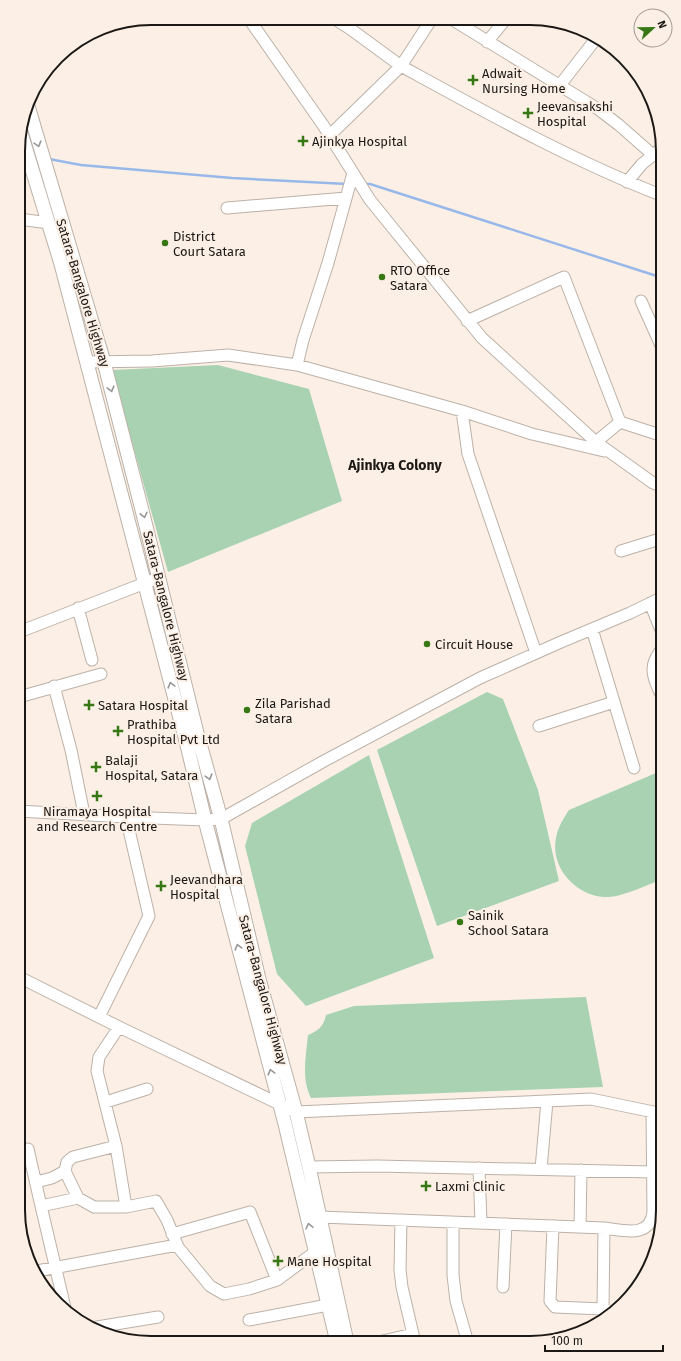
<svg xmlns="http://www.w3.org/2000/svg" width="681" height="1361" font-family="'Fira Sans',sans-serif">
<rect width="100%" height="100%" fill="#fcf0e6"/>
<path fill="#a8d2b2" d="M218 365 309 389 342 501 168 572 112 370Z
M487 692 503 699 538 790 559 881 437 926 377 750Z
M369 755 434 958 306 1006 277 974 245 846 252 823Z
M663 770V879C646 885 622 898 604 897 575 895 550 867 556 838 558 827 563 819 569 810Z
M586 997 603 1087 311 1098C301 1078 306 1057 308 1035 318 1031 324 1026 326 1015L354 1006Z"/>
<g fill="none" stroke-linecap="round" stroke-linejoin="round">
<path stroke="#99b8ea" stroke-width="2.5" d="M49 159 81 165 232 178 347 184
M364 184H370L663 278"/>
<g stroke="#bcb1a8" stroke-width="13">
<path id="minor" d="M249 19 323 125 370 200 482 338 596 442 653 483 663 487
M431 20 401 66C487 113 571 160 663 196
M453 20 598 109 619 125 653 155
M487 42 505 20
M560 85 595 40
M329 136 401 66 349 28 335 19
M627 182 642 164 662 148
M227 208 346 198
M19 219 49 223
M641 301 663 350
M467 321 564 277 620 422
M87 362 152 361 228 355 297 365 462 411 532 434 604 451
M297 365 303 340 328 263 353 173
M462 411 468 454 536 653
M596 442 620 422 663 436
M621 551 663 538
M650 603 663 635
M78 608 92 660
M592 629 634 768
M19 632 158 578
M54 686 71 750 84 814
M19 697 101 674
M663 699C658 687 649 673 655 660 657 655 661 651 663 646
M539 726 614 702
M18 811 126 817 205 820 221 819 324 761 480 678 561 642 630 613 663 597
M18 975 23 979 119 1027 296 1112 591 1099 663 1114
M99 1017 149 916 126 817
M119 1027 99 1057 97 1071 116 1146 126 1207
M106 1102 147 1089
M652 1124 663 1139
M28 1149 41 1206
M309 1167 377 1166 653 1172
M479 1168 481 1223
M541 1169 547 1101
M65 1171 78 1198 94 1207H126L156 1201 167 1220 178 1247 210 1286 224 1294 249 1289 277 1280 315 1252
M36 1182 52 1178 65 1171 67 1162 73 1157 116 1146
M320 1217 604 1228C623 1230 650 1239 653 1212L652 1112
M401 1220 400 1270 402 1287 415 1343
M453 1223V1275L456 1301 468 1343
M553 1226 550 1301 555 1307 603 1309 613 1312
M580 1227 581 1170
M172 1234 250 1212 277 1280
M37 1271 177 1245
M503 1287 506 1224
M603 1309 604 1228
M66 1312 41 1206 78 1198
M249 1320 328 1305
M91 1328 158 1317
M374 1343 413 1334"/>
</g>
<g stroke="#bcb1a8" stroke-width="15">
<path id="major" d="M28 106 104 362 142 510 197 733 221 819 259 979 296 1112 309 1167 347 1342
M20 130 61 264 187 745 205 820 285 1124 337 1342"/>
</g>
<use href="#minor" stroke="#fff" stroke-width="11"/>
<use href="#major" stroke="#fff" stroke-width="13"/>
</g>
<defs><path id="oneway-chevron" d="M-2-3.5L2.5 0L-2 3.5" fill="none" stroke-width="1.6" stroke-linecap="round" stroke-linejoin="round"/></defs>
<g stroke="#999796">
<use href="#oneway-chevron" transform="translate(38 144) rotate(74)"/>
<use href="#oneway-chevron" transform="translate(111 389) rotate(75)"/>
<use href="#oneway-chevron" transform="translate(144 515) rotate(77)"/>
<use href="#oneway-chevron" transform="translate(171 685) rotate(-105)"/>
<use href="#oneway-chevron" transform="translate(209 777) rotate(74)"/>
<use href="#oneway-chevron" transform="translate(238 947) rotate(-105)"/>
<use href="#oneway-chevron" transform="translate(271 1072) rotate(-105)"/>
<use href="#oneway-chevron" transform="translate(309 1226) rotate(-103)"/>
</g>
<g fill="#377815" stroke="#fcf0e6" stroke-width="1.5">
<path d="M471 74h4v4h4v4h-4v4h-4v-4h-4v-4h4z"/>
<path d="M526 107h4v4h4v4h-4v4h-4v-4h-4v-4h4z"/>
<path d="M301 135h4v4h4v4h-4v4h-4v-4h-4v-4h4z"/>
<circle cx="165" cy="243" r="4"/>
<circle cx="382" cy="277" r="4"/>
<circle cx="427" cy="644" r="4"/>
<path d="M87 699h4v4h4v4h-4v4h-4v-4h-4v-4h4z"/>
<circle cx="247" cy="710" r="4"/>
<path d="M116 725h4v4h4v4h-4v4h-4v-4h-4v-4h4z"/>
<path d="M94 761h4v4h4v4h-4v4h-4v-4h-4v-4h4z"/>
<path d="M95 790h4v4h4v4h-4v4h-4v-4h-4v-4h4z"/>
<path d="M159 880h4v4h4v4h-4v4h-4v-4h-4v-4h4z"/>
<circle cx="460" cy="922" r="4"/>
<path d="M424 1180h4v4h4v4h-4v4h-4v-4h-4v-4h4z"/>
<path d="M276 1255h4v4h4v4h-4v4h-4v-4h-4v-4h4z"/>
</g>
<g text-anchor="middle" dominant-baseline="central" stroke-width="4" stroke-linejoin="round" paint-order="stroke">
<g font-size="13" fill="#1c1815" stroke="#fcf0e6" text-anchor="start">
<text x="482" y="73">Adwait<tspan x="482" dy="15">Nursing Home</tspan></text>
<text x="537" y="106">Jeevansakshi<tspan x="537" dy="15">Hospital</tspan></text>
<text x="312" y="141">Ajinkya Hospital</text>
<text x="173" y="236">District<tspan x="173" dy="15">Court Satara</tspan></text>
<text x="390" y="270">RTO Office<tspan x="390" dy="15">Satara</tspan></text>
<text x="435" y="644">Circuit House</text>
<text x="255" y="703">Zila Parishad<tspan x="255" dy="15">Satara</tspan></text>
<text x="98" y="705">Satara Hospital</text>
<text x="127" y="724">Prathiba<tspan x="127" dy="15">Hospital Pvt Ltd</tspan></text>
<text x="105" y="760">Balaji<tspan x="105" dy="15">Hospital, Satara</tspan></text>
<text x="97" y="811" text-anchor="middle">Niramaya Hospital<tspan x="97" dy="15">and Research Centre</tspan></text>
<text x="170" y="879">Jeevandhara<tspan x="170" dy="15">Hospital</tspan></text>
<text x="468" y="915">Sainik<tspan x="468" dy="15">School Satara</tspan></text>
<text x="435" y="1186">Laxmi Clinic</text>
<text x="287" y="1261">Mane Hospital</text>
</g>
<g font-size="13" fill="#1c1815" stroke="#fcf0e6">
<text transform="translate(83 293) rotate(73)">Satara-Bangalore Highway</text>
<text transform="translate(166 606) rotate(76)">Satara-Bangalore Highway</text>
<text transform="translate(263 990) rotate(75)">Satara-Bangalore Highway</text>
</g>
<g font-size="14" font-weight="bold" fill="#1c1815" stroke="#fcf0e6">
<text x="395" y="465">Ajinkya Colony</text>
</g>
</g>
<path d="M0 0H681V1361H0ZM151 25H530A126 126 0 0 1 656 151V1210A126 126 0 0 1 530 1336H151A126 126 0 0 1 25 1210V151A126 126 0 0 1 151 25Z" fill="#fcf0e6" fill-rule="evenodd"/>
<path fill="none" stroke="#1c1815" stroke-width="2" d="M151 25H530A126 126 0 0 1 656 151V1210A126 126 0 0 1 530 1336H151A126 126 0 0 1 25 1210V151A126 126 0 0 1 151 25Z"/>
<g transform="translate(653 28) rotate(68)"><circle r="19" fill="#fcf0e6" stroke="#a29a92"/>
<path d="M0-3L7 15L0 10L-7 15Z" fill="#377815"/>
<text y="-6" font-size="11" font-weight="bold" text-anchor="middle" fill="#1c1815">N</text>
</g>
<path d="M545 1345v6h118v-6" fill="none" stroke="#1c1815" stroke-width="2"/>
<text x="551" y="1345" font-size="12" fill="#1c1815" stroke="#fcf0e6" stroke-width="3" paint-order="stroke">100 m</text>
</svg>
